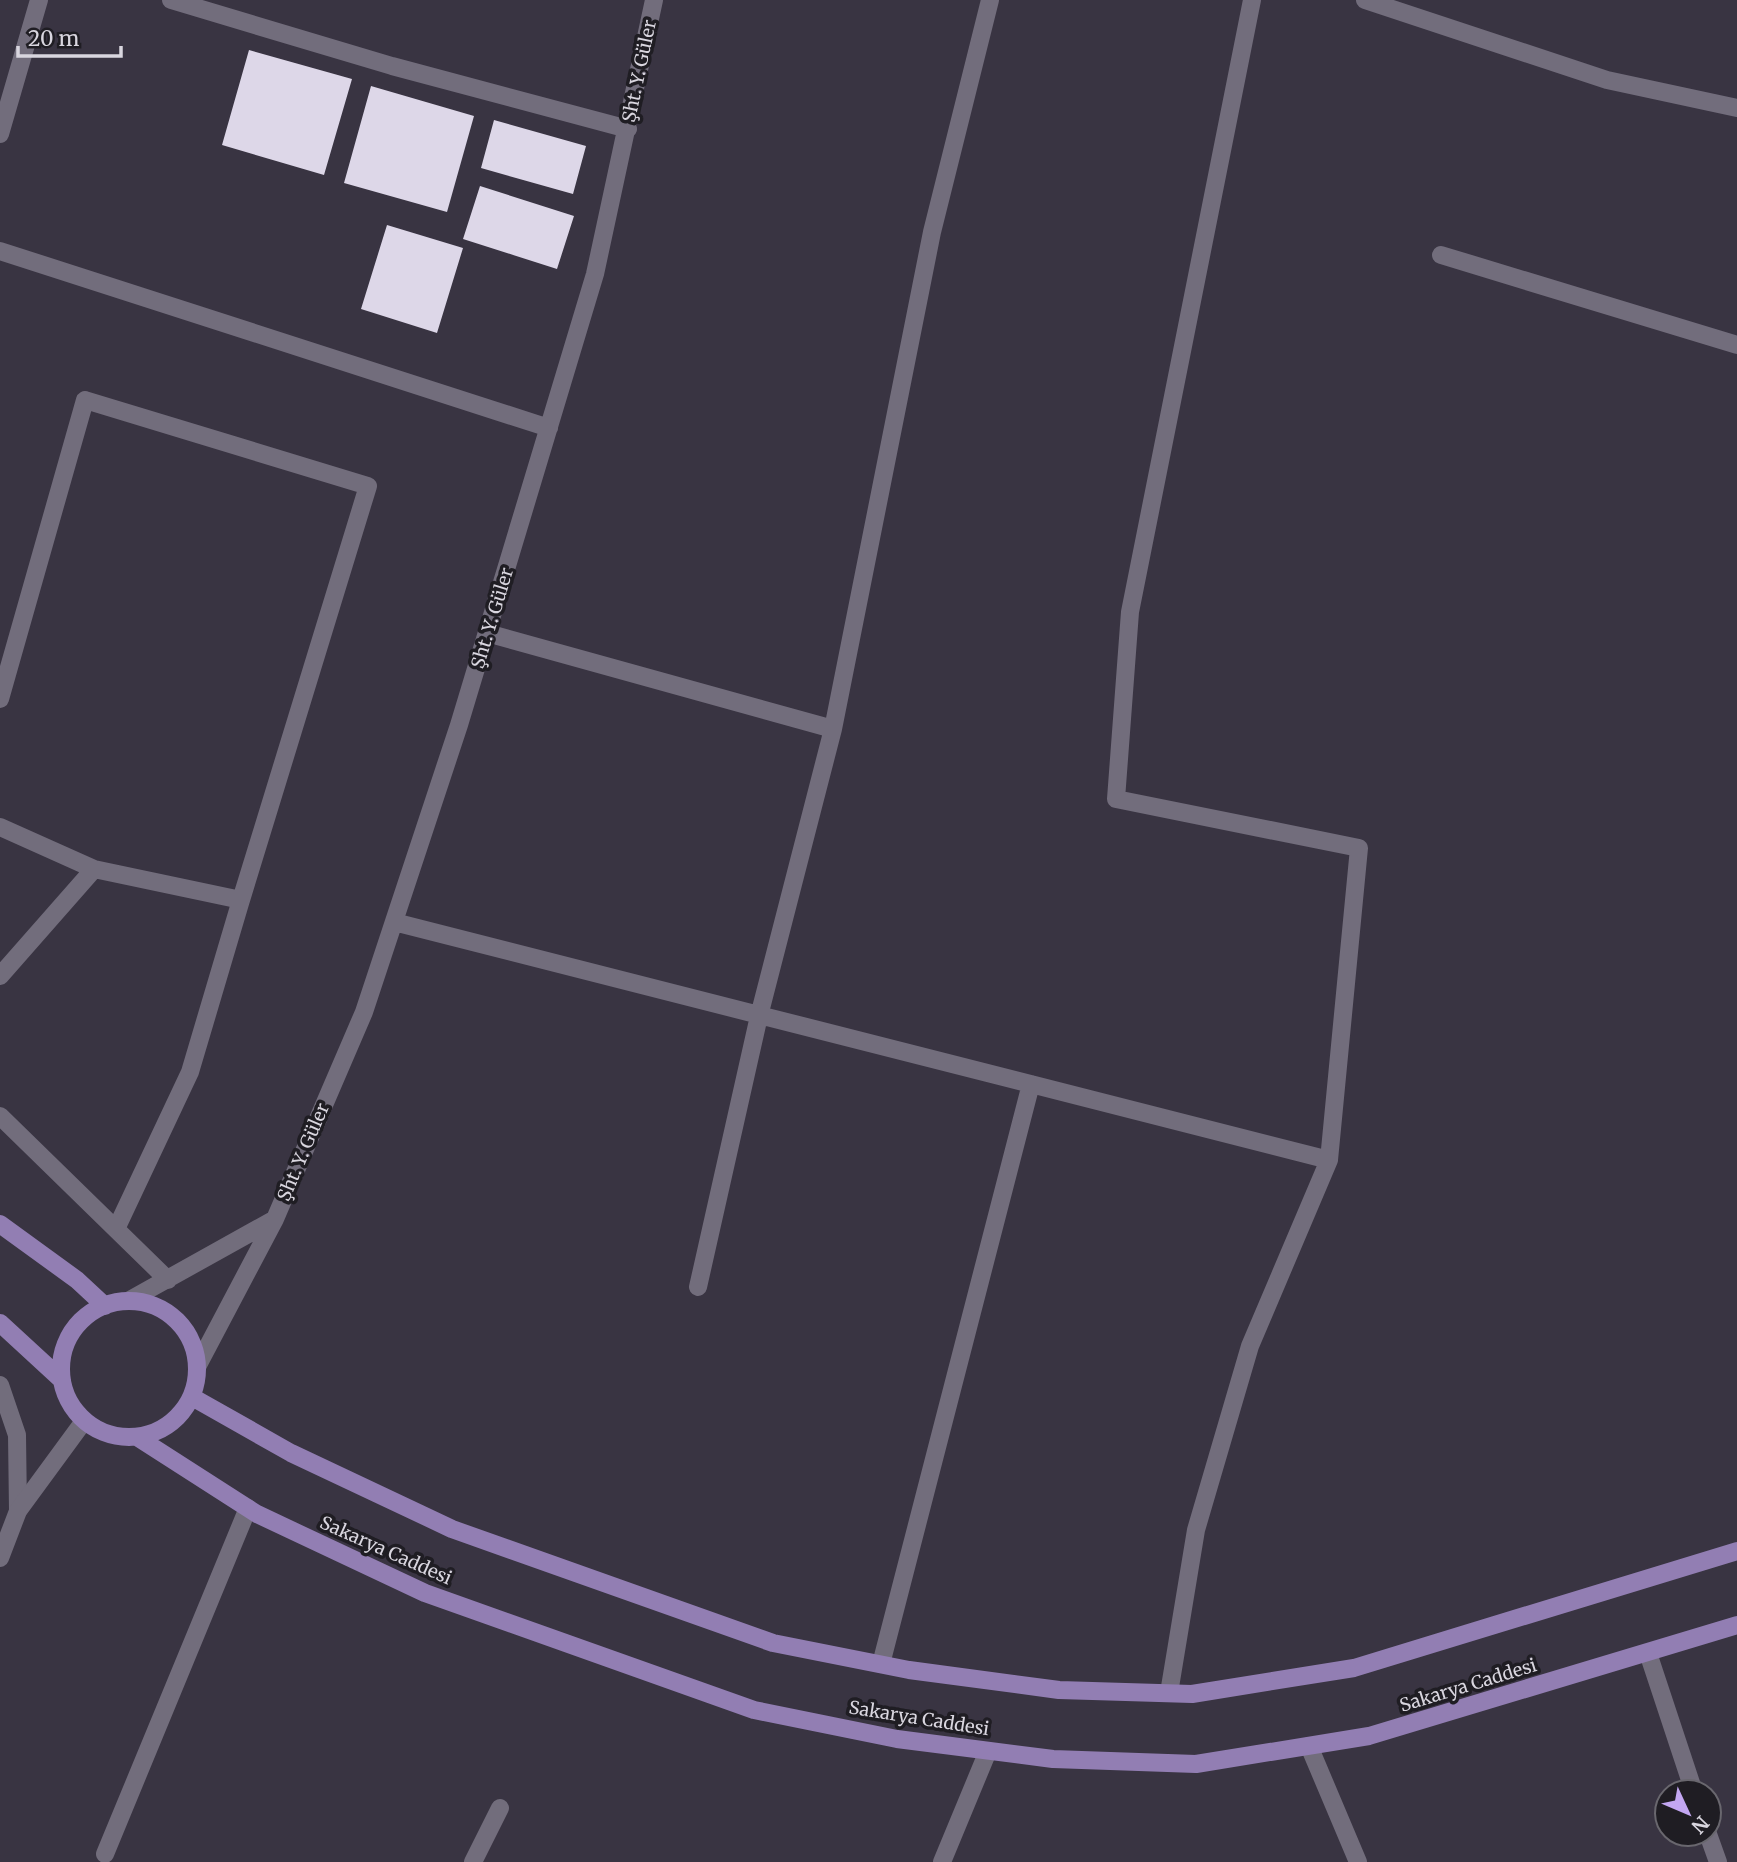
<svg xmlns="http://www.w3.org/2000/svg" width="1737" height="1862" font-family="Merriweather,serif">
<rect width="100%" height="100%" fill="#393442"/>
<path fill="#ddd7e8" d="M249 50 352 79 324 175 222 145Z
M371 86 474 116 447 212 344 183Z
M494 120 586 146 573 194 481 168Z
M480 186 574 216 557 269 463 239Z
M387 225 463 248 437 333 361 309Z"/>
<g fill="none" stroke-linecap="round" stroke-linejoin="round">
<path stroke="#726d7c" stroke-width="18" d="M171 0 392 66 628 129
M1365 0 1607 80 1737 108
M0 134 39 0
M0 251 549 428
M1441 255 1737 345
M487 633 833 729
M0 699 85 400 368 486 241 900
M0 827 94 869
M394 922 1329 1160
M0 976 94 869 241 900 190 1072 117 1227
M0 1116 168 1280
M698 1287 759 1016 833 729 932 232 990 0
M128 1301 275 1219
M198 1365 275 1219 364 1012 459 725 595 274 654 0
M0 1385 17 1435 18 1511
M1648 1653 1694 1792
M881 1664 1031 1084
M1169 1693 1196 1530 1250 1346 1329 1160 1359 848 1116 799 1130 612 1252 0
M1309 1746 1358 1862
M1708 1834 1718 1862
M105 1854 248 1508
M473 1862 500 1808
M942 1862 988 1751"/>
<path stroke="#726d7c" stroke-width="18" d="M0 1558 18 1511 84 1421"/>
<path stroke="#927eb3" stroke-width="18" d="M0 1224 77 1280 105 1306
M61 1369a68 68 0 1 1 136 0a68 68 0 1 1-136 0Z
M0 1323 62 1380
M192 1397 291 1453 452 1529 773 1643 909 1670 1059 1690 1192 1694 1354 1668 1737 1551
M137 1437 257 1514 425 1593 754 1710 897 1739 1053 1759 1196 1764 1369 1736 1737 1625"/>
</g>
<g text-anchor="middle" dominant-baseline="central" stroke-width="7" stroke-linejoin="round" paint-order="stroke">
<g font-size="18" fill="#d9d6df" stroke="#1f1d23">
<text transform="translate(639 71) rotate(-78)">Şht. Y. Güler</text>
<text transform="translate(492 618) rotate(-73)">Şht. Y. Güler</text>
<text transform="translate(303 1152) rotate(-67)">Şht. Y. Güler</text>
<text transform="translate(386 1550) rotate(24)">Sakarya Caddesi</text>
<text transform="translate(1468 1685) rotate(-17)">Sakarya Caddesi</text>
<text transform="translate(919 1718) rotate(9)">Sakarya Caddesi</text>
</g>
</g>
<g transform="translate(1688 1813) rotate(134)"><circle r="33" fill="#1f1d23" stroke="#69676e" stroke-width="2"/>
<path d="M0-5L12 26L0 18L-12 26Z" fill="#c3a7f2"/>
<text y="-10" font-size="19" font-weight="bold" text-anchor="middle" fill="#d9d6df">N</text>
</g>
<path d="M18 46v10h103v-10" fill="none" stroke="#d9d6df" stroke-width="3.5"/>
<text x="28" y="46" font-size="21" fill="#d9d6df" stroke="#1f1d23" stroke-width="5" paint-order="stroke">20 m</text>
</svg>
